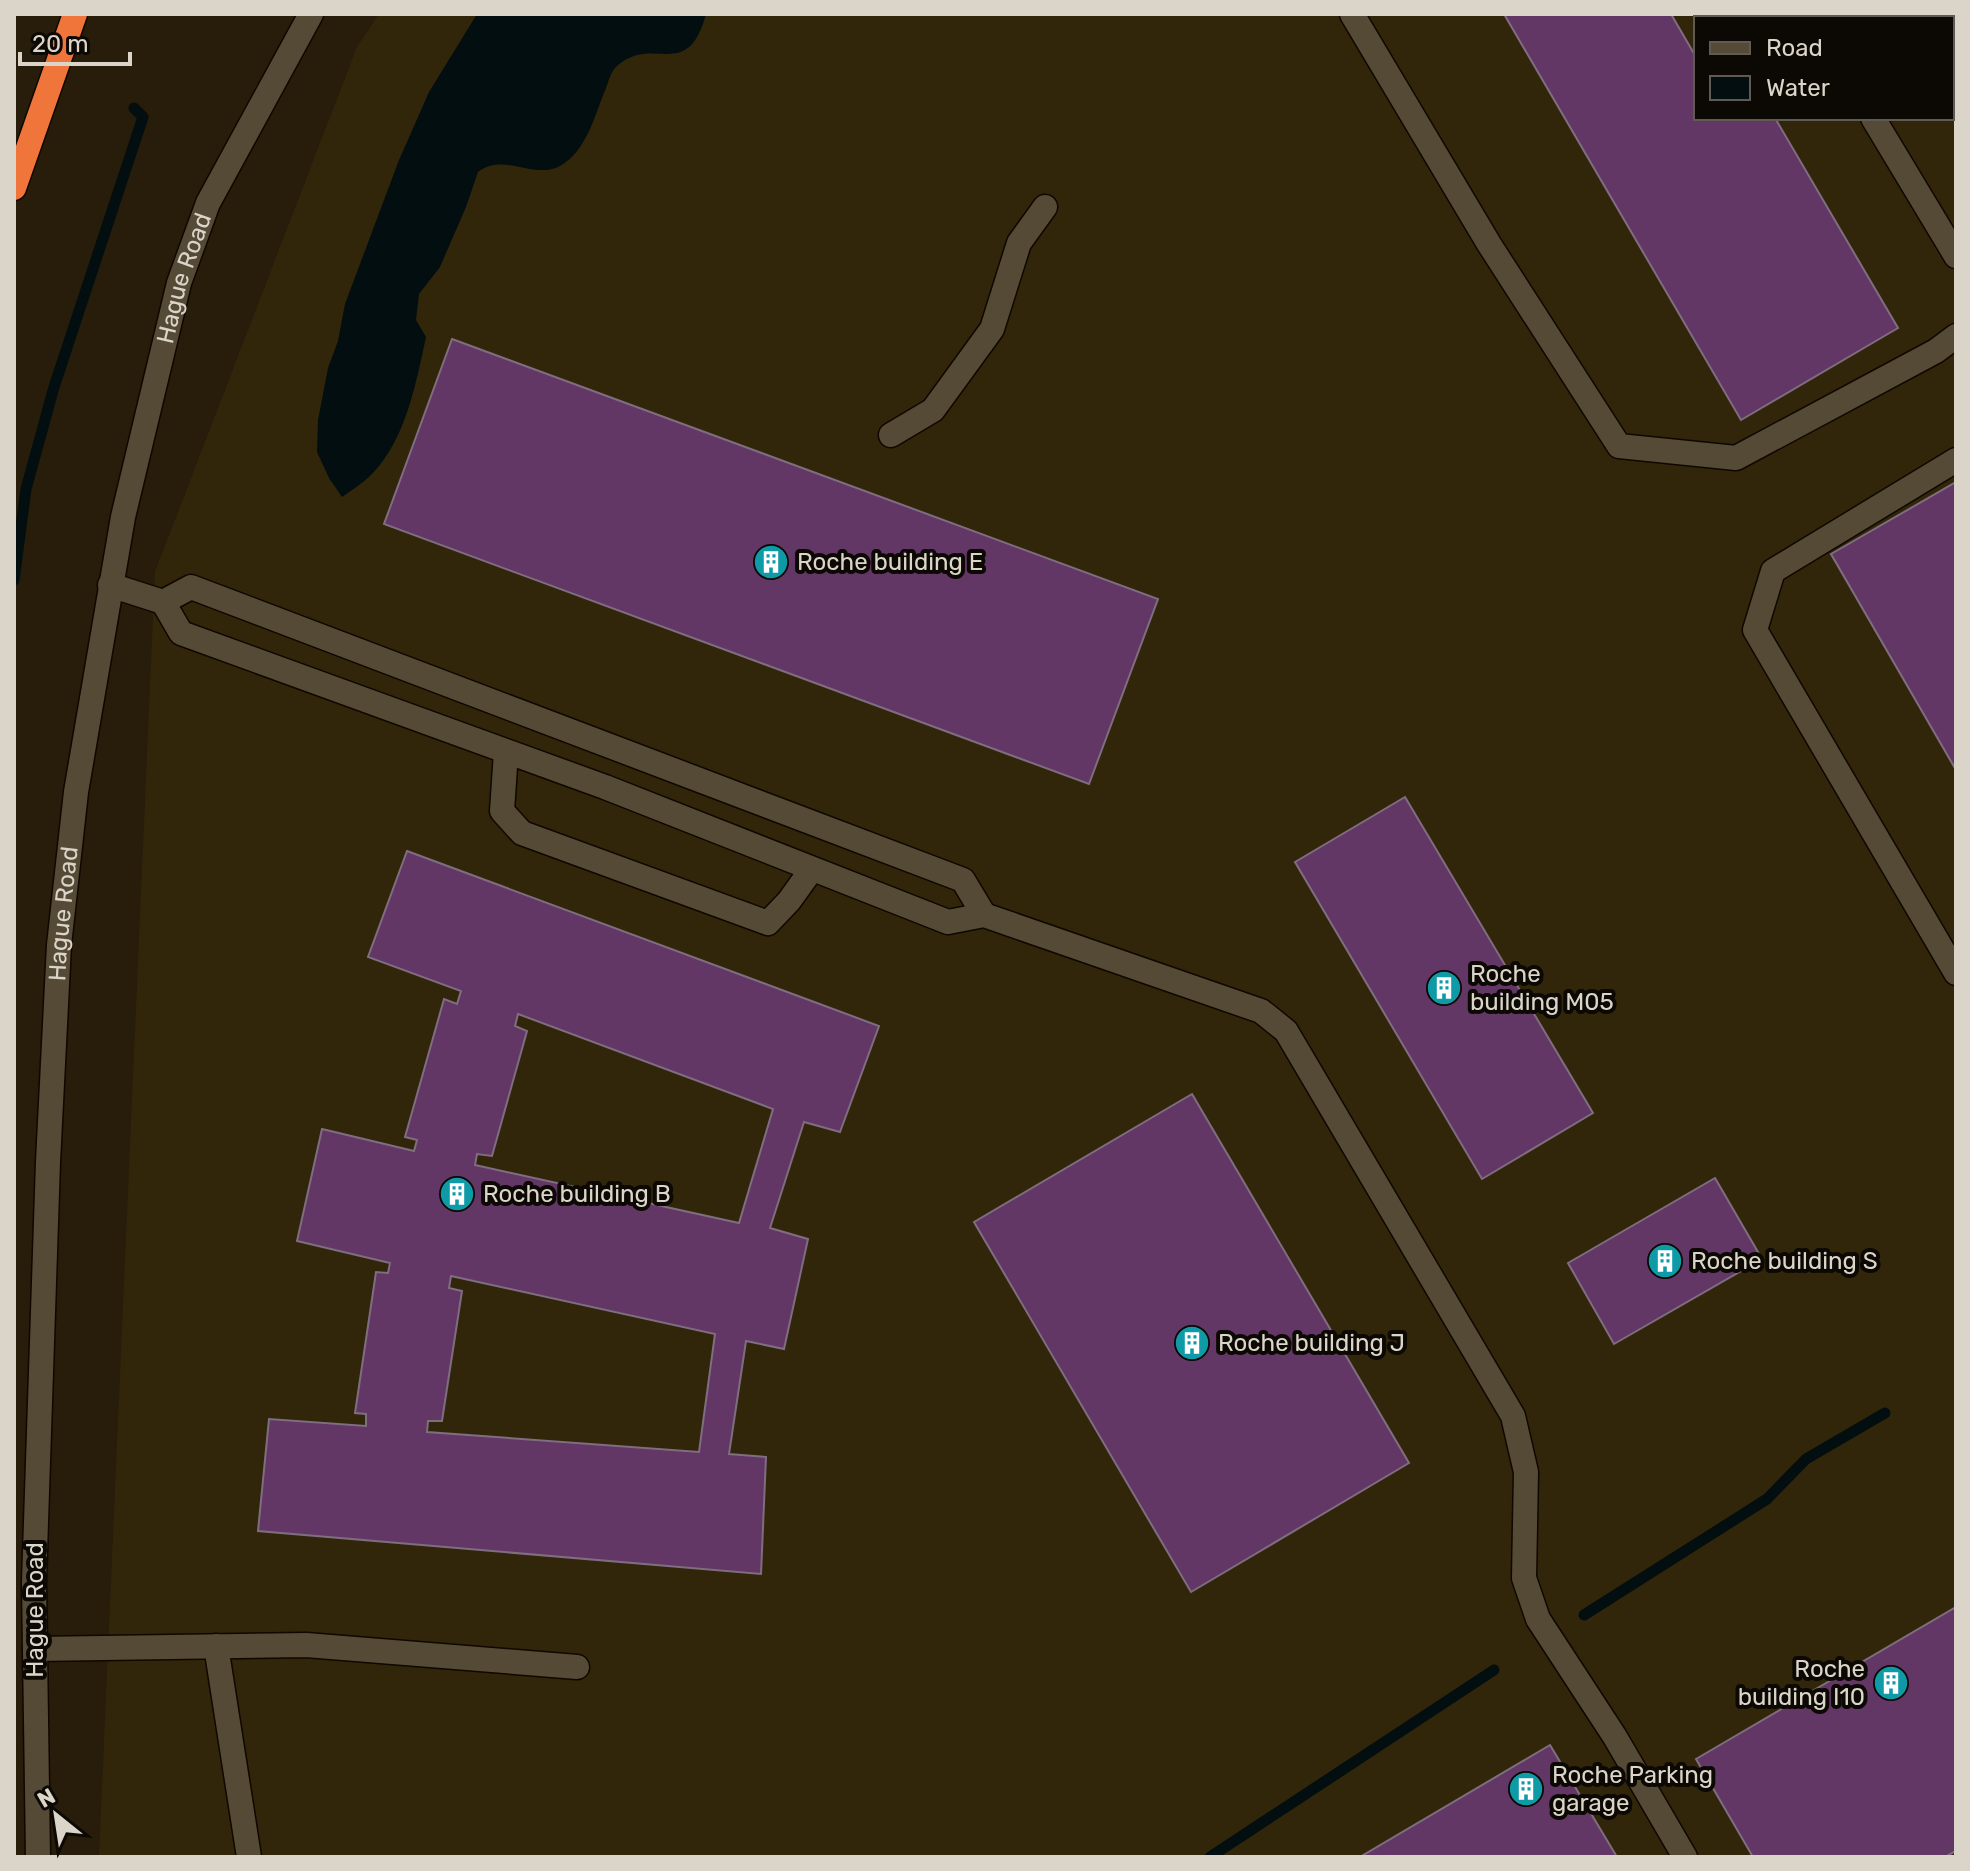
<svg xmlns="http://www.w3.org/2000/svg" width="1970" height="1871" font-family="Rubik,sans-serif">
<rect width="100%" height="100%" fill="#271d0a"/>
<path fill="#32260a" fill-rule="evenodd" d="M379 14H1956V1857H99L155 572 357 47ZM1696 18H1952V118H1696Z"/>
<path fill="#030e10" d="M477 14H706C687 84 653 33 617 66 611 71 609 80 606 88 595 114 587 151 560 166 533 180 505 152 478 172L466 207 440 267 419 294 416 320 426 337C416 383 406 439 372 474 363 483 352 490 342 497L329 478 317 452 318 420 328 368 338 341 345 304 399 160 429 92Z"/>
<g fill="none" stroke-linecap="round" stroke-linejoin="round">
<path stroke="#030e10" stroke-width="11" d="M14 580 26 489 54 387 143 117 134 108
M1584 1615 1767 1499 1806 1459 1885 1413
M1210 1857 1494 1670"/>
</g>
<path fill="#623665" stroke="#7f6d80" stroke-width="2" fill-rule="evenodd" d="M1504 14H1671L1696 57V118H1775L1898 328 1741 420Z
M452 339 1158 599 1089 784 384 524Z
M1956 482V770L1831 554Z
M1405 797 1593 1113 1482 1179 1295 862Z
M407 851 879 1026 840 1132 804 1122 770 1228 808 1239 784 1349 746 1341 729 1454 766 1457 761 1574 258 1531 269 1419 366 1426V1414L355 1413 376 1272 388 1273 390 1263 297 1241 322 1129 414 1151 417 1140 405 1137 444 999 457 1004 461 991 368 957ZM518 1014 773 1109 739 1223 475 1165 477 1154 492 1156 527 1031 515 1026ZM451 1276 715 1334 699 1452 427 1432 428 1421H442L462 1291 449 1288Z
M1192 1094 1409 1463 1191 1592 974 1222Z
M1715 1178 1762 1259 1614 1344 1568 1263Z
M1956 1607V1851L1945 1857H1753L1696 1759Z
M1550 1745 1617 1857H1360Z"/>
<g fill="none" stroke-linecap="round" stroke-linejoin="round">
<g stroke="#100700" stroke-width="27">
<g id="minor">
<path d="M1352 14 1489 244 1619 446 1736 458 1936 351 1956 336"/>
<path d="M1800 14 1804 18"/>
<path d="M1873 118 1956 256"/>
<path d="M891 435 933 410 992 329 1019 243 1045 207"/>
<path d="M1956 460 1773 571 1755 630 1956 973"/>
<path d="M110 585 163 602 181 633 605 787 948 922 984 915 1261 1011 1286 1031 1513 1416 1526 1472 1524 1578 1538 1619 1615 1737 1685 1857"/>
<path d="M163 602 191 587 963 880 984 915"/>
<path d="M506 752 502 811 522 833 768 923 789 901 812 869"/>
<path d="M216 1646 249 1857"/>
<path d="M35 1649 306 1645 577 1667"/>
<path id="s1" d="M38 1857 34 1582 48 1162 59 945 76 792 123 517 179 283 208 203 311 14"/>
</g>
</g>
<g stroke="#100700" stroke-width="27">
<path id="highway" d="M14 188 75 14"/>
</g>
<use href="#minor" stroke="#554a36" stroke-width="24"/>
<use href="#highway" stroke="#f0753b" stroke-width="24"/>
</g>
<defs>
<g id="building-disc" transform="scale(1.8)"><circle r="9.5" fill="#0f9aa8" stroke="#0c0803"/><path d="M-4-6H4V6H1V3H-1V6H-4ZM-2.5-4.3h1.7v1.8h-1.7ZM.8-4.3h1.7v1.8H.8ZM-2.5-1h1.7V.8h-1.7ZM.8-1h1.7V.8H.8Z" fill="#fff"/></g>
</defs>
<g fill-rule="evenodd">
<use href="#building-disc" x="771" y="562"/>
<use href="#building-disc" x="1444" y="988"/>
<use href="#building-disc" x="457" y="1194"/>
<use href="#building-disc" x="1665" y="1261"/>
<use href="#building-disc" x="1192" y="1343"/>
<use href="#building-disc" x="1891" y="1683"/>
<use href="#building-disc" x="1526" y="1789"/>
</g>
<g text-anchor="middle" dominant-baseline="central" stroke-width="8" stroke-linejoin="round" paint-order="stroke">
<g font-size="24" fill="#dbd5c9" stroke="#0c0803">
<text stroke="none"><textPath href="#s1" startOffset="1592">Hague Road</textPath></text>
<text stroke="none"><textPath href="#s1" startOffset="944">Hague Road</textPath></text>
<text transform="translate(35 1610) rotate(-90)">Hague Road</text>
</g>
<g font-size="24" fill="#dbd5c9" stroke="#0c0803" text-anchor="start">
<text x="797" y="562">Roche building E</text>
<text x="1470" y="974">Roche<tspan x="1470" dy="28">building M05</tspan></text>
<text x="483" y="1194">Roche building B</text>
<text x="1691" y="1261">Roche building S</text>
<text x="1218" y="1343">Roche building J</text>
<text x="1865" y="1669" text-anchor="end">Roche<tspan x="1865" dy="28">building I10</tspan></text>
<text x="1552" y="1775">Roche Parking<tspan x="1552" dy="28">garage</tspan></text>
</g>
</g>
<rect width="1970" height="1871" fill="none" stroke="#dbd5c9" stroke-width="32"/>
<rect x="1694" y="16" width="260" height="104" fill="#0c0803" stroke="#5f5a52" stroke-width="2"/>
<rect x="1710" y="42" width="40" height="12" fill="#554a36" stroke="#5f5a52" stroke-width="2"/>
<text x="1766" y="56" font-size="24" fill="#dbd5c9">Road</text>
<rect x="1710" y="76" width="40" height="24" fill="#030e10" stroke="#5f5a52" stroke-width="2"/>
<text x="1766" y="96" font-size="24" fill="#dbd5c9">Water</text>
<g transform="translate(56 1815) rotate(330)" stroke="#0c0803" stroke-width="6" paint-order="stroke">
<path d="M0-6L14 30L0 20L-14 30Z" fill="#dbd5c9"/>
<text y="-12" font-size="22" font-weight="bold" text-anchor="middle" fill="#dbd5c9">N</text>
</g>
<path d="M20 52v12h110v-12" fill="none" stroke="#dbd5c9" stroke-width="4"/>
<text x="32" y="52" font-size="24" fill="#dbd5c9" stroke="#0c0803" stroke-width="6" paint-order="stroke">20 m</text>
</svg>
